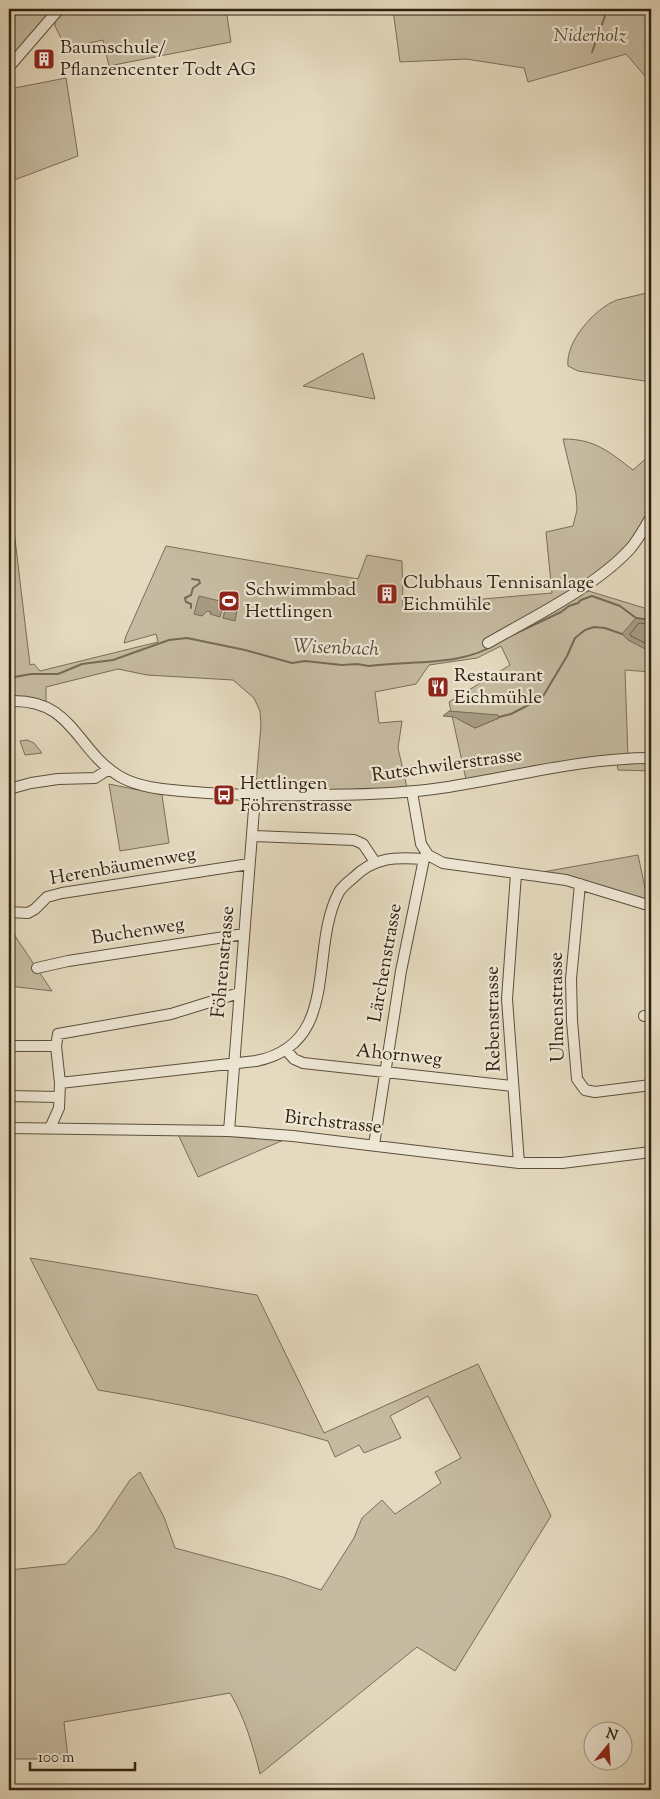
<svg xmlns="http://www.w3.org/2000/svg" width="660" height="1799" font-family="'Sorts Mill Goudy',serif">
<rect width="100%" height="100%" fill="#e5dabf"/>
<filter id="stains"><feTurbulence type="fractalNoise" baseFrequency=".004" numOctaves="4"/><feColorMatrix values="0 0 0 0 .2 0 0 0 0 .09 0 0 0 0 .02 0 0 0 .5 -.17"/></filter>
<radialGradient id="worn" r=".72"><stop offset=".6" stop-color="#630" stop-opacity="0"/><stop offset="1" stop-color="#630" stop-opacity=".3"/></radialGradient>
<path fill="#c6bba1" stroke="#7a6e58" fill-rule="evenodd" d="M9 9H226L231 42 109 66 103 40 66 48 55 26V21L9 67Z
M398 9H651V83L626 54 528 82 524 68 466 59 400 62 393 10Z
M66 78 78 156 9 182V89Z
M651 292V382L578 371 568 366C565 342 595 308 617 300 628 297 640 295 651 292Z
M363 353 375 399 303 386Z
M563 439C595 439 608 451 633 470L651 454V517L635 543 582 589 651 610V672L625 670 628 758H651V771L618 770 616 759 467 784 449 702 510 665 501 646 477 658 429 665 416 684 375 692 379 723 402 721 398 748 408 792 255 796 261 725 260 711 254 698 233 680 147 675 118 669 46 687V706L9 701V516L12 514 30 665 34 664 40 671 158 642 156 634 124 643 126 636 166 546 358 579 367 555 402 561 403 606 552 593 546 532 573 526 577 510 576 494ZM499 718 475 728 462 721Z
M27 740 34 743 42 753 25 755 20 741Z
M109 784 162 795 169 843 120 851Z
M638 855 649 906 526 875Z
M9 924 17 939 52 991 9 986Z
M176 1130 293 1136 198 1177Z
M30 1258 257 1295 324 1433 478 1364 551 1516 455 1671 417 1647 260 1774C253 1746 245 1718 230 1693L64 1722 68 1759H9V1570L66 1564 96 1531 130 1480 140 1472 164 1517 175 1548 283 1577 321 1590 354 1538 362 1518 382 1500 395 1514 441 1483 435 1472 461 1458 428 1396 390 1416 401 1438 364 1453 359 1445 335 1457 328 1441C252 1419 177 1403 98 1390Z"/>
<path fill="#a79b83" stroke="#776a55" d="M199 596 224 602 220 617 210 614 211 612 207 611 202 616 194 614Z
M227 602 238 605 235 621 223 618Z
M636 618 651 620V652L628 640 622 634Z
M449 711 498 715 499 718 475 728 454 717 443 716Z"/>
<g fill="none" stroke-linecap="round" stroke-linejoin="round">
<path stroke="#6b5e49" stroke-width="1" d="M651 624 639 623 630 634 631 636 651 646"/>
<path stroke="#776a55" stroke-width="2" d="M592 52 605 16 604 9
M191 608V604L186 602 185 598 191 595 193 588 200 583 199 580 192 579
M508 637 561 612 569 606 578 603 581 600 592 596 620 606 636 618 651 620
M9 678 31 674H58L82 664 113 660 169 640 187 638 245 650 292 663 305 661 342 665 357 664 369 666C409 660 463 667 497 643
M499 717 511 714 542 698 567 656 575 638 585 630 594 627 605 628 622 634"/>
<g stroke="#5c4f3b" stroke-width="12">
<path id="minor" d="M9 67 59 9
M488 643C533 617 595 587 630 549 638 540 644 528 651 517
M9 701C73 698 75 749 119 776 132 784 147 787 162 789 213 795 263 796 313 795 354 795 394 794 434 789 507 779 578 758 651 758
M9 789 31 783 58 779 95 778 109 769
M252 836 354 840 363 844 375 862
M428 855 443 863 566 880 651 906
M516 874 507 999 519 1163
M580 884 571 979 572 1021 577 1079 585 1090 595 1092 651 1085
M9 912 28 913 35 909 47 897 62 893 249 864
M9 924V925
M37 968 68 961 244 934
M644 1016H651
M9 1046H56
M286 1050 294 1059 303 1063 513 1086
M60 1083 256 1061C342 1044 308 950 339 892 342 887 348 882 353 878 374 857 395 857 424 859
M9 1096 58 1097
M9 1128 229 1131 293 1136 519 1163H562L651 1152
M50 1128 59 1108 60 1083 56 1046 58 1034 171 1014 239 993
M229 1131 255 796
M374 1145 401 971 424 859 428 855 421 844 412 792"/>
</g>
<use href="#minor" stroke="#eee7d5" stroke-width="10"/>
</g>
<defs>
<g id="building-square" transform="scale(1.125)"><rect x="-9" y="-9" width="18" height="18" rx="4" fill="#8f2418" stroke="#eee7d5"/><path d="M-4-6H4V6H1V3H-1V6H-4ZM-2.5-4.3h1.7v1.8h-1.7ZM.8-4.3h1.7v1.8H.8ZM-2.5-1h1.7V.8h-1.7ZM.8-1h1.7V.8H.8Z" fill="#fff"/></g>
<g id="stadium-square" transform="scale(1.125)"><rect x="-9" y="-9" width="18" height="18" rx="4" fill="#8f2418" stroke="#eee7d5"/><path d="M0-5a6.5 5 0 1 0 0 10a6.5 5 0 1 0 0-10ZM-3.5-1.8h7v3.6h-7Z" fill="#fff"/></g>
<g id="restaurant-square" transform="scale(1.125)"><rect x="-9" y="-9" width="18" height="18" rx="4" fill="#8f2418" stroke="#eee7d5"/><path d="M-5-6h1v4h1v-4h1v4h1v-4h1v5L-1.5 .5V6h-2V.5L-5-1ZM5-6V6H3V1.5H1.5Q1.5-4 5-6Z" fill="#fff"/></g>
<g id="bus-square" transform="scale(1.125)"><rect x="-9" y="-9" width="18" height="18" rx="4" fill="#8f2418" stroke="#eee7d5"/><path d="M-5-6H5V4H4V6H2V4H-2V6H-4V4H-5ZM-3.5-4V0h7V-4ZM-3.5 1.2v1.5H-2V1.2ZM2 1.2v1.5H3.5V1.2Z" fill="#fff"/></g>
</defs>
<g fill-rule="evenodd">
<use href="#building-square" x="44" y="59"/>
<use href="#building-square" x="387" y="594"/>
<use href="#stadium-square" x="229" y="601"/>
<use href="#restaurant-square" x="438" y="687"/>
<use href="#bus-square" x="224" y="795"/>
</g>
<g text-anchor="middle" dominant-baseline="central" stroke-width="4.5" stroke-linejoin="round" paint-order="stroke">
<g font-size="19" font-style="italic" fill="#554834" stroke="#eee7d5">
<text x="590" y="36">Niderholz</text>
</g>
<g font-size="19" fill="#2f210f" stroke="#eee7d5" text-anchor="start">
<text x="60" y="48">Baumschule/<tspan x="60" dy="22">Pflanzencenter Todt AG</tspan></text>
<text x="403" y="583">Clubhaus Tennisanlage<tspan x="403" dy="22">Eichmühle</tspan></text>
<text x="245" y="590">Schwimmbad<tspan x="245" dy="22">Hettlingen</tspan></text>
<text x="454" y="676">Restaurant<tspan x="454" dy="22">Eichmühle</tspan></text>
<text x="240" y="784">Hettlingen<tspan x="240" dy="22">Föhrenstrasse</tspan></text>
</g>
<g font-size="19" fill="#2f210f" stroke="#eee7d5">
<text transform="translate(447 766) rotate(-8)">Rutschwilerstrasse</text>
<text transform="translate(123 867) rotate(-10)">Herenbäumenweg</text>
<text transform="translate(138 932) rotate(-9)">Buchenweg</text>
<text transform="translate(224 962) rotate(-85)">Föhrenstrasse</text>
<text transform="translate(386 963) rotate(-80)">Lärchenstrasse</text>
<text transform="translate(558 1007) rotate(-91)">Ulmenstrasse</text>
<text transform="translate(494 1019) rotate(-91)">Rebenstrasse</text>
<text transform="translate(399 1056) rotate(6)">Ahornweg</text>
<text transform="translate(333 1123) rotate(6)">Birchstrasse</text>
</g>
<g font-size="20" font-style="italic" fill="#594c38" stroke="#eee7d5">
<text transform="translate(336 649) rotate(2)">Wisenbach</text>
</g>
</g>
<rect width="660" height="1799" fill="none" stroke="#e5dabf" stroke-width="30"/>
<rect x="10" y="10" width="640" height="1779" fill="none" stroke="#2f210f" stroke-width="2.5"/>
<rect x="15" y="15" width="630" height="1769" fill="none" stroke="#2f210f"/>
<g transform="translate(608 1746) rotate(18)"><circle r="24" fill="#eee7d5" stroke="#a29886"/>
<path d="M0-4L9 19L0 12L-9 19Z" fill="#8f2418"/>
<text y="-8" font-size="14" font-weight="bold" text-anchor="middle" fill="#2f210f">N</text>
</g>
<path d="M30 1762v8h105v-8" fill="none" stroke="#2f210f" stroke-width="2.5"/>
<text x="38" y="1762" font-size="15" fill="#2f210f" stroke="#eee7d5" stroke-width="4" paint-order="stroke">100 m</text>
<rect width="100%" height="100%" filter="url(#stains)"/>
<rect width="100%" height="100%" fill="url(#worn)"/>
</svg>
